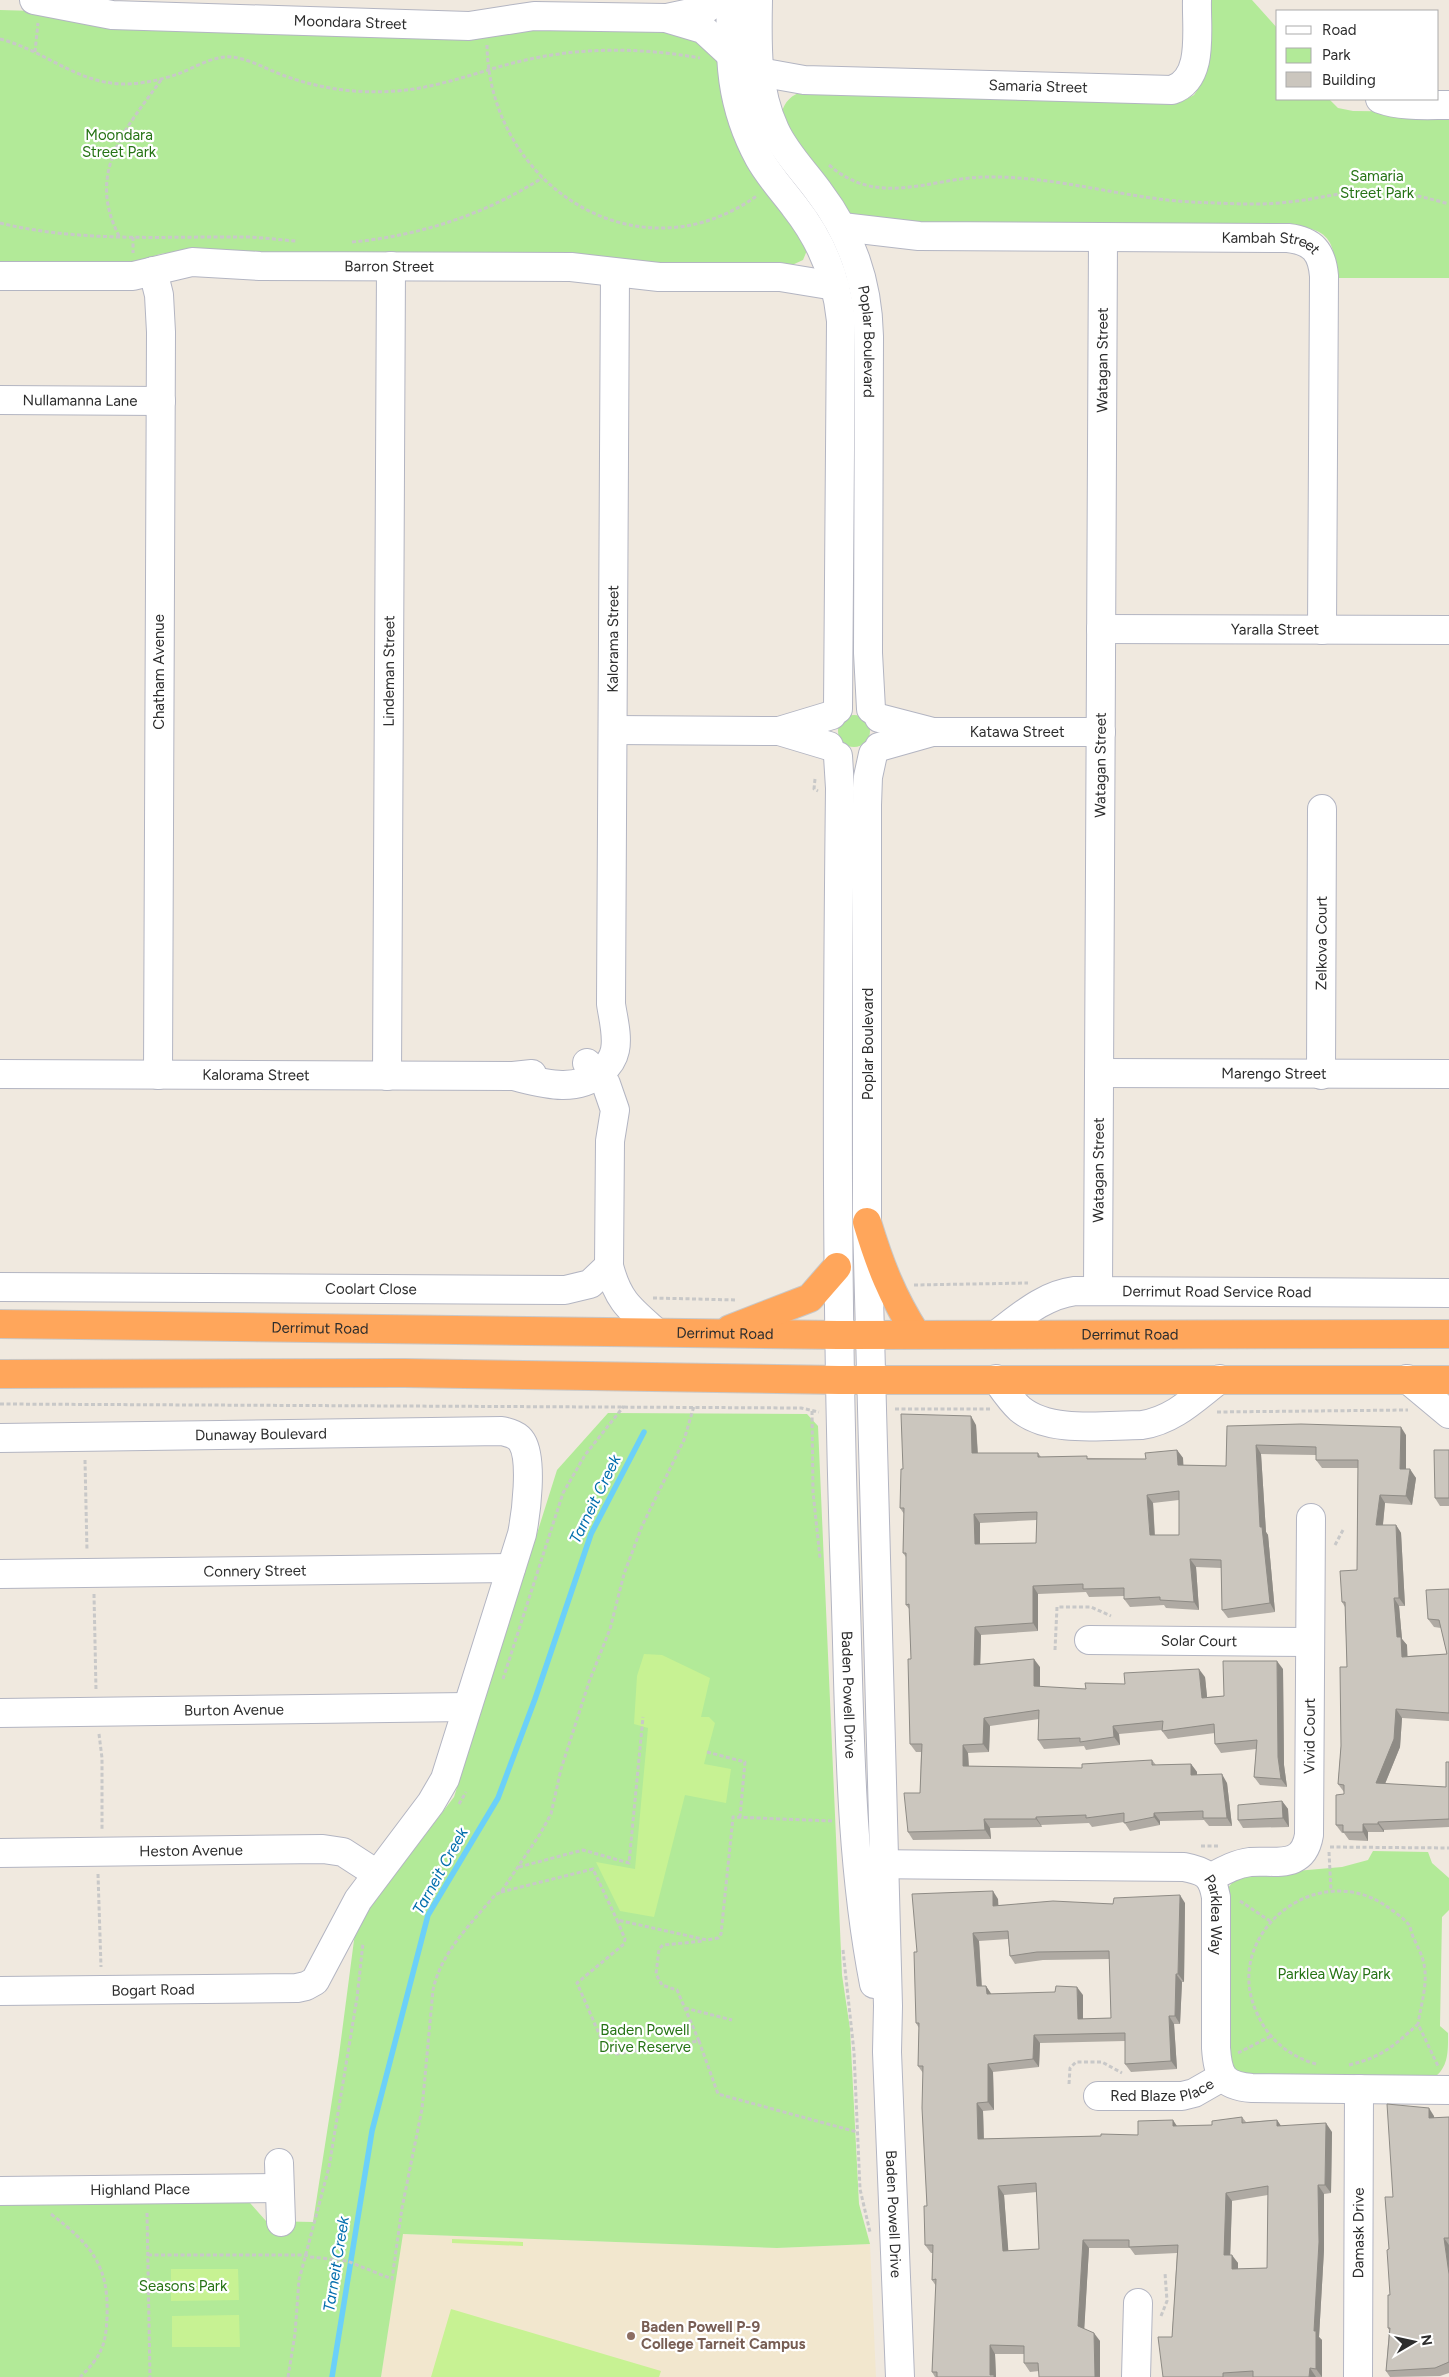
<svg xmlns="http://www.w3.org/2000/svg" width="1449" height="2377" font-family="Figtree,sans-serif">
<rect width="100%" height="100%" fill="#f0e9df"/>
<path fill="#f2e7ce" d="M402 2234 777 2248 870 2244 876 2377H381Z"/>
<path fill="#b2ea98" d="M1208 0H1252L1278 29V99H1329L1338 108 1353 111 1449 112V278H1335C1335 250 1334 231 1301 227L856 223 798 153 781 114C785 101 791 95 804 91L1179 103 1194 95 1203 81Z
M0 10 671 29 706 38 808 248 803 260 790 266H671L183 251 160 254 131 264 0 265Z
M838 731a16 16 0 1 1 32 0a16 16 0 1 1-32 0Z
M608 1413 807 1414 818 1426 842 1975 850 2029 859 2204 870 2244 777 2248 403 2234 381 2377H0V2198L243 2195 266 2221 313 2222 339 2055 356 1925 454 1797 557 1470Z
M1373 1851 1428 1852 1432 1863 1449 1878V1910L1442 1917 1440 2026 1448 2033C1448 2050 1449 2066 1435 2077L1251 2080 1230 2068 1228 1888 1237 1876 1342 1867 1368 1860Z"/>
<path fill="#c7f293" d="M644 1654 662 1655 710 1678 701 1717H709L715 1723 704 1764 731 1769 726 1803 685 1795 654 1917 620 1911 596 1862 635 1869 648 1728 634 1724 637 1676Z
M452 2239 523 2242V2246L452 2243Z
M171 2269H238L239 2300 171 2301Z
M451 2309 661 2371 659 2377H431Z
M239 2315 240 2347H172V2316Z"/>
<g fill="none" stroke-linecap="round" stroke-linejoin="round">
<path stroke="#6bd0f9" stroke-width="5.5" d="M332 2377 372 2131 428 1915 498 1798 535 1699 591 1534 644 1432"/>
<g stroke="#b3b5c2" stroke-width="30">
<g id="minor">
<path id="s1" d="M34 0 112 15 469 26 534 16 666 18 703 29 730 54"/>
<path d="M731 0C729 58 730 105 759 158 769 176 783 191 795 207 821 240 837 279 841 321L838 709"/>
<path id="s2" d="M758 0C757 45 756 89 775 130 786 154 804 171 819 192 851 234 868 283 869 336L868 653 871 709"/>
<path d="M667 18 704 10 719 0"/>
<path id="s3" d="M759 72 804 80 1172 90C1205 79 1196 29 1197 0"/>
<path d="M1380 99C1402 107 1426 105 1449 105"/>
<path id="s4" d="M842 227 919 236 1288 238C1313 241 1322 252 1324 276L1322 630"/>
<path d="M153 271 159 295 161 332 158 1075"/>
<path id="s5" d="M0 276H133L192 262 260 266 571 267 659 277H780L835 286"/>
<path id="s6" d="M0 400 161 401"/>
<path id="s7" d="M1101 629 1449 630"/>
<path id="s8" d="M879 718 933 732H1101"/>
<path d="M613 730 779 731 832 715"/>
<path d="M779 731 829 746"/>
<path d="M879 747 932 732"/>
<path id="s9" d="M873 754 868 777 867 805V1222L888 2006 887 2052 900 2377"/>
<path id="s10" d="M838 756 840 788C837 1051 836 1314 845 1577 850 1713 848 1850 874 1984"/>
<path d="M587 1063 606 1084 615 1110 610 1141 609 1266C618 1301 630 1309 656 1332"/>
<path id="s11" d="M1099 1073 1449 1074"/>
<path id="s12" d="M0 1074 513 1076 532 1074"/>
<path id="s13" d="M1321 1075 1322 809"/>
<path id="s14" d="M387 1076 391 266"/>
<path id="s15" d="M513 1076C542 1083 575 1094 601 1072 608 1066 613 1060 615 1050 618 1036 613 1018 611 1004L615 273"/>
<path id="s16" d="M0 1287 565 1290 590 1284 609 1266"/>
<path id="s17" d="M1098 1291 1103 238"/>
<path id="s18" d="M997 1334C1021 1316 1044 1295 1075 1291L1449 1293"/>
<path d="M996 1379C1003 1389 1011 1401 1020 1409 1050 1434 1105 1425 1142 1425 1174 1420 1195 1398 1220 1379"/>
<path d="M1407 1379 1449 1414"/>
<path id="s19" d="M0 1438 502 1431C510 1433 518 1435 522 1442 533 1460 526 1514 522 1534L445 1779 431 1803 358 1900 315 1981 306 1986 297 1988 0 1991"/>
<path id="s20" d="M0 1574 511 1568"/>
<path id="s21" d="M1089 1640 1310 1642"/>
<path id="s22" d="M0 1713 467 1707"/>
<path id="s23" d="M0 1853 323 1849 343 1852 377 1874"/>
<path id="s24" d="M866 1864 1184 1867C1205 1871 1212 1875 1216 1897V2048C1218 2076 1223 2086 1252 2088L1449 2090"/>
<path id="s25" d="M1210 1878C1223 1871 1235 1864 1250 1862 1276 1860 1303 1870 1309 1835L1311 1518"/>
<path id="s26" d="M1098 2096H1182L1194 2093 1222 2077"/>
<path d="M279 2163 281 2222"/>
<path id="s27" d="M0 2191 279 2188"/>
<path d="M1136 2377 1138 2303"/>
<path id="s28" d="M1358 2377 1359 2089"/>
</g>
</g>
<g stroke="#c8c8c8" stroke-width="30">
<g id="highway">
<path d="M867 1222C880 1265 892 1296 916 1334"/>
<path id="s29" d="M0 1324 838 1335 1449 1334"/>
<path d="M730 1329 810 1298 837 1267"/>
<path d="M0 1374 404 1373 839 1380H1449"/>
</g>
</g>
<path stroke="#c8c8c8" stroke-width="3" stroke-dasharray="4 2.5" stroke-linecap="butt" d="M0 39C44 50 76 83 123 84 142 84 160 80 178 74 194 68 214 55 232 57 250 59 268 70 285 76 321 89 358 94 396 91 438 88 477 72 517 62 578 47 638 47 700 58
M487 45C489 185 638 282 758 195
M35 52 38 23
M829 165C880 209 930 177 988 177 1056 176 1123 198 1191 202 1223 203 1257 206 1289 202 1308 200 1326 196 1345 193 1381 187 1414 194 1449 204
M0 223C82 243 167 236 250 237 266 238 281 240 296 241
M119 236C86 172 125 130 161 80
M133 237V253
M352 242C419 236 486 214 542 178
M815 779 814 789 818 791
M914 1285 1028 1283
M653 1298 737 1300
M0 1404 801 1408 819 1412
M895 1409H991
M812 1411 813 1492 820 1558
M1217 1412 1408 1410
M85 1460 87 1551
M1335 1545 1343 1530
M94 1594 96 1690
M1055 1650 1057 1607H1091L1111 1616
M503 1679 563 1493 585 1455 624 1406
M99 1734 102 1758V1830
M707 1752 745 1762 740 1817
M459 1804 466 1792
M832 1821 733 1817 721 1934 718 1938 707 1940 617 1920 625 1939 624 1944 577 1983 604 2045 611 2052 617 2054 699 2041 718 2094 857 2132
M1201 1846H1220
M1330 1847 1449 1848
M1329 1852 1331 1891
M519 1867 583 1850 629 1863 643 1717
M98 1874 101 1967
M501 1892 593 1869 617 1920
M1240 1901 1270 1921
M843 1950 854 2052 860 2189 870 2232
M685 2008 732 2020
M699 2041 677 1990 662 1985 656 1974 659 1949 663 1945 704 1941
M1238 2053 1271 2036
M1316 2064C1288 2056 1267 2038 1256 2011 1222 1934 1316 1858 1386 1906 1393 1911 1404 1918 1409 1925 1411 1929 1412 1935 1414 1939 1418 1947 1422 1955 1424 1964 1428 1984 1421 2004 1418 2024
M1349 2065C1382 2057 1394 2046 1418 2024L1439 2068
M1069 2084 1070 2068 1076 2062H1102L1122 2073
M147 2213 150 2377
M51 2214C91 2245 109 2264 107 2317 106 2345 101 2357 80 2377
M148 2255H305L311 2257 347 2261 392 2279 402 2208 422 2109 433 1990C441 1952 471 1924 495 1895L501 1892 540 1834 551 1814 561 1769 589 1682 610 1629 624 1574 642 1526 684 1440 694 1406
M1161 2316 1167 2301 1165 2273
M288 2377 295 2334 299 2280 329 2167 357 1998 363 1943"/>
<use href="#minor" stroke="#fff" stroke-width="28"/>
<use href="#highway" stroke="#ffa65b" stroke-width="28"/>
</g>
<path fill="#afaaa3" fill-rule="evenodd" d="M976 1425 978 1453H1038L1041 1457 1146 1459 1177 1450 1183 1458V1465L1226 1466 1227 1426 1406 1435V1469L1416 1478 1412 1505 1385 1503 1383 1525H1396L1401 1533 1405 1606H1399L1402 1639 1407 1645V1656L1447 1654 1441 1628 1434 1627 1428 1619 1449 1589V1721L1402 1718 1400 1747 1385 1784 1446 1787 1449 1762V1827L1384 1830V1832H1368V1841L1349 1840 1344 1833H1342L1336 1825 1344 1794V1792L1338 1784 1347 1667 1345 1607 1342 1602 1357 1570 1358 1468H1322L1316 1460V1455L1261 1454 1266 1532 1268 1535 1275 1612 1228 1618 1222 1610 1221 1568 1196 1567 1199 1610 1166 1608 1164 1605 1130 1607 1124 1599V1596L1089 1597 1086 1592 1038 1594V1631L981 1635 980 1665 1040 1667V1687L1086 1689 1125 1684 1205 1677 1207 1697 1224 1696 1283 1669 1284 1765 1287 1787 1260 1785 1254 1777 1256 1749 1221 1753 1215 1744V1733L1168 1739 1162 1731V1730L1119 1734 1120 1745 1086 1750 1084 1746 1044 1749 1038 1740 1039 1719 990 1726 989 1752 968 1753 969 1766 1082 1768 1152 1760 1156 1765 1191 1764 1197 1772V1775L1227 1783 1232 1826H1209L1204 1820 1160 1821V1825L1130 1831 1124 1822 1092 1827 1089 1823 1041 1825 1042 1827 990 1828 991 1839 913 1840 908 1832 920 1793 921 1752H916L910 1744 911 1659 910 1610 906 1605V1557L903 1553 904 1514 900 1508 903 1469ZM1179 1500V1535H1155L1153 1503ZM1037 1520 1036 1543 980 1544V1523Z
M1449 1450V1506H1440L1435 1498Z
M1282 1801 1288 1809 1289 1827 1243 1828 1238 1820Z
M998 1899V1905L1185 1903 1184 1982H1182L1180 2024H1174L1177 2069 1131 2072 1125 2064V2041L1040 2043 1039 2067 993 2072 994 2110 983 2111 984 2139 1138 2135 1177 2126 1212 2125 1242 2117 1246 2122 1277 2120 1281 2126 1332 2132 1331 2193 1324 2194V2250L1319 2337 1322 2340V2377H1163L1172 2337 1177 2253 1135 2255 1130 2248H1089L1084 2329 1100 2341V2377H1039V2371L1030 2372 1024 2363V2354H995L996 2377H935L932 2372 936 2286 932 2280 933 2253H931L925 2245 927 2206 923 2073 918 2066 919 2028 916 2023 917 1952ZM1008 1939 1010 1956 1015 1964 1043 1960 1110 1959 1111 2018 1083 2019V1995L991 1994 986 1986H982L979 1941ZM1037 2192 1039 2249 1008 2251 1004 2195ZM1268 2195 1267 2268 1238 2269V2263L1230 2255 1232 2201Z
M1434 2116V2118L1449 2117V2373L1440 2376 1390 2377 1386 2371 1389 2330 1388 2328 1390 2295 1389 2249 1393 2197Z"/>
<path fill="#8e8b85" d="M971 1416 976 1425 978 1461 972 1453Z
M1401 1427 1406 1435V1477L1400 1469Z
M1256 1445 1261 1454 1266 1532 1268 1535 1275 1612 1270 1603 1260 1527Z
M1177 1450 1183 1458 1184 1474 1178 1465Z
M1410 1469 1416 1478 1412 1505 1406 1496Z
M1147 1495 1153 1503 1155 1543 1150 1535Z
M1380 1495 1385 1503 1382 1533 1376 1525Z
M974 1514 980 1523V1553L975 1544Z
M1396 1525 1401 1533 1405 1606 1399 1598Z
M1190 1559 1196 1567 1199 1610 1194 1602Z
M1033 1586 1038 1594V1631L1033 1623Z
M1394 1598 1399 1606 1402 1639 1407 1645 1408 1665 1402 1657 1397 1637Z
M975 1627 981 1635 980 1674 974 1665Z
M1034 1659 1040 1667V1694L1034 1686Z
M1277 1661 1283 1669 1284 1765 1287 1787 1281 1779 1278 1757Z
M1199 1669 1205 1677 1208 1706 1202 1698Z
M1396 1709 1402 1718 1400 1747 1382 1791 1376 1783Z
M984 1718 990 1726 989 1752 983 1744Z
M1113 1726 1119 1734 1120 1745 1114 1737Z
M963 1745 968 1753 969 1774 963 1766Z
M1191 1764 1197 1772V1783L1191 1775Z
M1222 1774 1227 1783 1232 1826 1227 1818Z
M1282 1801 1288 1809 1289 1827 1283 1818Z
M1154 1813 1160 1821V1825L1154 1817Z
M1036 1817 1041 1825 1042 1827 1036 1819Z
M984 1819 990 1828 991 1839 985 1830Z
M1378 1822 1384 1830V1832L1378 1824Z
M1363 1824 1368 1832V1841L1363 1832Z
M993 1891 998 1899 999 1914 993 1906Z
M1180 1895 1185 1903 1184 1982 1178 1974Z
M973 1933 979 1941 982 1994 977 1986Z
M1176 1974 1182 1982 1180 2024 1175 2016Z
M986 1986 992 1995 987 1994Z
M1077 1987 1083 1995V2027L1078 2019Z
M1169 2016 1174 2024 1177 2069 1171 2061Z
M1034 2035 1040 2043 1039 2067 1033 2059Z
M988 2064 993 2072 994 2110 988 2102Z
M977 2103 983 2111 984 2147 978 2139Z
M1429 2108 1434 2116 1435 2126 1429 2118Z
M1173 2120 1179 2129 1173 2126Z
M1277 2120 1283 2129 1277 2126Z
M1326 2123 1332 2132 1331 2193 1325 2185Z
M1318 2185 1324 2194V2250L1319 2337 1322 2340V2377L1316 2369 1314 2331Z
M998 2186 1004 2195 1009 2259 1003 2251Z
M1226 2193 1232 2201 1230 2263 1224 2255Z
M1444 2238 1449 2245V2274Z
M1083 2240 1089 2248 1084 2334 1078 2326Z
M1232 2255 1238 2263V2277L1232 2269Z
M1094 2333 1100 2341V2377H1095Z
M990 2345 995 2354 996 2377H991L990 2375Z
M1310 2368 1316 2377H1309Z"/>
<path fill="#cbc6be" stroke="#8e8b85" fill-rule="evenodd" d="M901 1414 971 1416 972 1453H1038V1457L1087 1456V1459H1146L1145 1453 1177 1450 1178 1465 1226 1466 1227 1426 1301 1424 1401 1427 1400 1469H1410L1406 1496 1380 1495 1376 1525H1396L1399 1598H1394L1397 1637H1401L1402 1657 1447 1654 1439 1620 1428 1619 1426 1590 1449 1589V1713L1396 1709 1394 1739 1376 1783 1446 1787V1762H1449V1819L1378 1822V1824H1363V1832H1343V1825H1336V1795L1344 1794V1785L1338 1784 1341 1746 1340 1667H1347L1345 1602H1342L1340 1571 1357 1570 1358 1460H1316V1447L1256 1445 1260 1527H1262L1270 1603 1222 1610 1221 1560 1190 1559 1194 1602 1160 1600V1597L1124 1599V1588L1083 1589V1584L1033 1586V1623L975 1627 974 1665 1034 1659V1686L1086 1689 1085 1683 1125 1684 1124 1673 1199 1669 1202 1698 1224 1696 1223 1661H1277L1278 1757 1281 1779 1254 1777 1257 1740 1215 1744 1214 1724 1162 1731 1163 1721 1113 1726 1114 1737 1080 1742V1738L1038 1740 1039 1710 984 1718 983 1744 963 1745V1766L1082 1768V1764L1152 1760V1765L1191 1764V1775L1222 1774 1227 1818H1203V1811L1154 1813V1817L1124 1823V1813L1086 1818V1815L1036 1817V1819H984L985 1830 908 1832 904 1793H920L922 1744H910L908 1659H911L909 1604 906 1605V1553H903L904 1508H900L901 1469H903ZM1179 1491V1535H1150L1147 1495ZM1037 1512 1036 1543 975 1544 974 1514Z
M1434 1450H1449V1498H1435Z
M1282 1801 1283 1818 1238 1820V1805Z
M993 1891V1906L1053 1901 1113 1904 1114 1898 1180 1895 1178 1974H1176L1175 2016H1169L1171 2061 1125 2064V2033L1034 2035 1033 2059 988 2064V2102L977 2103 978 2139 1101 2136V2134L1138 2135V2121L1173 2120V2126L1212 2125V2121L1242 2117V2123L1277 2120V2126L1326 2123 1325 2185H1318L1319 2242 1314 2331H1316V2369L1310 2368 1309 2377H1253V2371L1223 2373V2377H1163L1158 2337H1172L1178 2245 1129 2247V2240H1083L1078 2326 1094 2333 1095 2377H1039L1038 2363H1024V2346L990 2345V2375H994V2377H937V2372H932L936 2279 932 2280 933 2245H925L924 2206H927L922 2108 923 2066H918L919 2023H916L914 1952H917L912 1894ZM1008 1931 1010 1956 1037 1952 1109 1951 1111 2018 1078 2019 1077 1987 1056 1986 1055 1992 987 1994 986 1986H977L973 1933ZM1036 2183 1039 2249 1003 2251 998 2186ZM1268 2186 1267 2268 1232 2269V2255H1224L1226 2193Z
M1387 2104 1429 2108V2118L1449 2117V2238H1444L1449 2274V2362L1435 2368 1386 2371 1390 2328H1388V2295H1390L1387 2250 1389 2249 1385 2197H1393Z"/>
<circle fill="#8d6e63" stroke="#fff" stroke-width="2" cx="631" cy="2336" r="5"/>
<g text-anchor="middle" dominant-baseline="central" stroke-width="4.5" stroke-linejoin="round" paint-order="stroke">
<g font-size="15" fill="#2d2d2d" stroke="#fff">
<text stroke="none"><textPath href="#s1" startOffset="318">Moondara Street</textPath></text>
<text stroke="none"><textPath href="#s3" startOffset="280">Samaria Street</textPath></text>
<text stroke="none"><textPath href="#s4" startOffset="430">Kambah Street</textPath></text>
<text stroke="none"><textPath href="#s5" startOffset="391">Barron Street</textPath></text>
<text stroke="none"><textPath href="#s2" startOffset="369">Poplar Boulevard</textPath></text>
<text stroke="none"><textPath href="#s17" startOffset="931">Watagan Street</textPath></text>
<text stroke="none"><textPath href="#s6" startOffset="80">Nullamanna Lane</textPath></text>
<text stroke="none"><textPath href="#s7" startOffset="174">Yaralla Street</textPath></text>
<text stroke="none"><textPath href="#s15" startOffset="530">Kalorama Street</textPath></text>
<text stroke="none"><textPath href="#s14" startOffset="405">Lindeman Street</textPath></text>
<text transform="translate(159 672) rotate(-90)">Chatham Avenue</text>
<text stroke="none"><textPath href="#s8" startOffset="140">Katawa Street</textPath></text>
<text stroke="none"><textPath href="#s17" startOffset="526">Watagan Street</textPath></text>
<text stroke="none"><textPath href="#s13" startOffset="132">Zelkova Court</textPath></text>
<text transform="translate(868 1044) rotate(-90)">Poplar Boulevard</text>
<text stroke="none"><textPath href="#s11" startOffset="175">Marengo Street</textPath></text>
<text stroke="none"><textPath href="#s12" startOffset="256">Kalorama Street</textPath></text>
<text stroke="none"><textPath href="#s17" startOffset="121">Watagan Street</textPath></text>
<text stroke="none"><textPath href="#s16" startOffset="371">Coolart Close</textPath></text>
<text stroke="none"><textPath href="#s18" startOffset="232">Derrimut Road Service Road</textPath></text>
<text stroke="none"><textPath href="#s29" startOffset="320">Derrimut Road</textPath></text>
<text stroke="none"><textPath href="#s29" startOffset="725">Derrimut Road</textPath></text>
<text stroke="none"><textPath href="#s29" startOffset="1130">Derrimut Road</textPath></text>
<text stroke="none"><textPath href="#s19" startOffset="261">Dunaway Boulevard</textPath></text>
<text stroke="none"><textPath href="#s20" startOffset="255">Connery Street</textPath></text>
<text stroke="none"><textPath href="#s21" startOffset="110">Solar Court</textPath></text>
<text stroke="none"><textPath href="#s10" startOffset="939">Baden Powell Drive</textPath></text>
<text stroke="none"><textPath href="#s22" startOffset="234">Burton Avenue</textPath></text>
<text stroke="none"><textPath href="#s25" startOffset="216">Vivid Court</textPath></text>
<text stroke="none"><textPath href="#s23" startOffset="191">Heston Avenue</textPath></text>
<text stroke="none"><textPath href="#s24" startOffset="384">Parklea Way</textPath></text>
<text transform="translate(153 1990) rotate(-1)">Bogart Road</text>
<text stroke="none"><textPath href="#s26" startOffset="65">Red Blaze Place</textPath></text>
<text stroke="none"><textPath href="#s27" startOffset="140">Highland Place</textPath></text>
<text stroke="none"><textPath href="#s9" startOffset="1461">Baden Powell Drive</textPath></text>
<text stroke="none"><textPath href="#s28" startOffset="144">Damask Drive</textPath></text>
</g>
<g font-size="15" fill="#267315" stroke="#fff">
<text x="119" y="135">Moondara<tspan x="119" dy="17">Street Park</tspan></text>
<text x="1377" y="176">Samaria<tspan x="1377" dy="17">Street Park</tspan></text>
<text x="1334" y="1974">Parklea Way Park</text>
<text x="645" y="2030">Baden Powell<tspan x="645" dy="17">Drive Reserve</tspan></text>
<text x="183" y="2286">Seasons Park</text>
</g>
<g font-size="15" font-weight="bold" fill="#785e54" stroke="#fff" text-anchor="start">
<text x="641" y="2327">Baden Powell P-9<tspan x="641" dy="17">College Tarneit Campus</tspan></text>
</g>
<g font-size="16" font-style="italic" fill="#026ead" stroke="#fff">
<text transform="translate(595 1499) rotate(-64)">Tarneit Creek</text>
<text transform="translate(440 1871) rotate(-61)">Tarneit Creek</text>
<text transform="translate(336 2264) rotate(-81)">Tarneit Creek</text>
</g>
</g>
<rect x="1276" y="10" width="162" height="90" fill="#ffffff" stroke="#ababab"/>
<rect x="1286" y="26" width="25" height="8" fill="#ffffff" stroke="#ababab"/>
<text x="1322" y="35" font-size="15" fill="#2d2d2d">Road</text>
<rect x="1286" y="48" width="25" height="15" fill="#b2ea98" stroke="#ababab"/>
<text x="1322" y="60" font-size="15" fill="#2d2d2d">Park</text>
<rect x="1286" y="72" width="25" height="15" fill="#cbc6be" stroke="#ababab"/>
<text x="1322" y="85" font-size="15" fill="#2d2d2d">Building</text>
<g transform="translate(1414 2342) rotate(81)" stroke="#ffffff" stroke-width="4" paint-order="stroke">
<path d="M0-4L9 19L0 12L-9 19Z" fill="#2d2d2d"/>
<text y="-8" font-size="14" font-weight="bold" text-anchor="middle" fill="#2d2d2d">N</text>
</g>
</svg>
